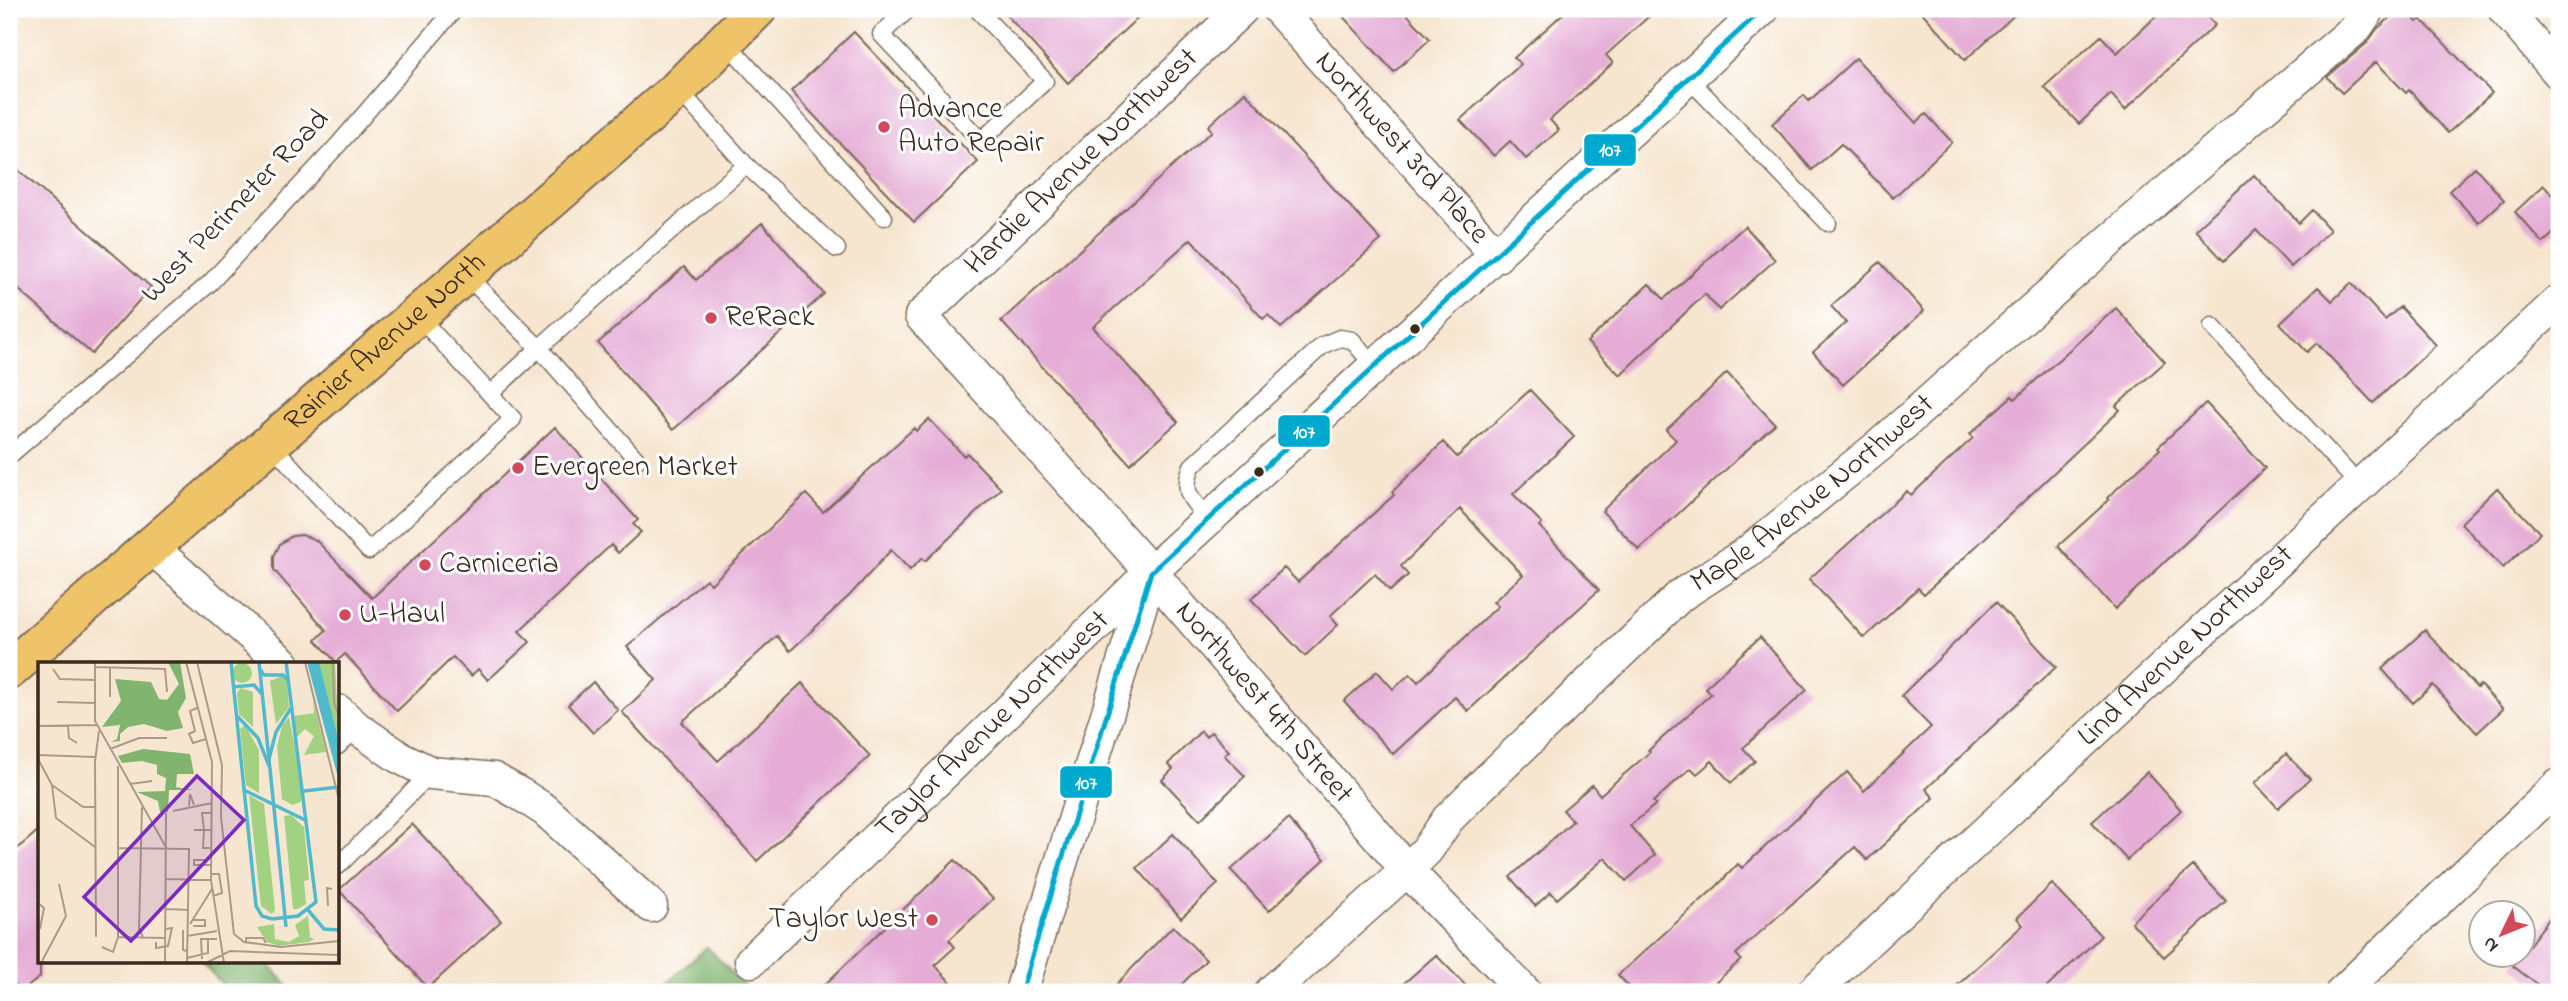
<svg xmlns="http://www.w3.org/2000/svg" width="2568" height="1001" font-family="'Indie Flower',sans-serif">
<rect width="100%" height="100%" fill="#fff"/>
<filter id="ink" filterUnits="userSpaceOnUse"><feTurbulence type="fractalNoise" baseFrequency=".0143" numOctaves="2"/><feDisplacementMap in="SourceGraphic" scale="14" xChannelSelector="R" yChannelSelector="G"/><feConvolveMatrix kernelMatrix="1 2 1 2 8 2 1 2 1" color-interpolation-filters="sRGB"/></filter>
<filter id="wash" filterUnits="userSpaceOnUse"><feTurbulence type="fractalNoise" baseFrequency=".00686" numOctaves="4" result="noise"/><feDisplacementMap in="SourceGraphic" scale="28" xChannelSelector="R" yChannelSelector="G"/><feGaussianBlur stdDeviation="1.57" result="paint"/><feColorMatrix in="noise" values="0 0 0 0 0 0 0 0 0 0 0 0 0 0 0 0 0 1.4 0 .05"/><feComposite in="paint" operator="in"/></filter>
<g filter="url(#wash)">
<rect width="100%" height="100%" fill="#f6e5cf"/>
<path fill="#81b46f" stroke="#5e6f46" stroke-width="2" d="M707 947 750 992H657Z
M201 961H265L294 992H229Z"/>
<g id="blocks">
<path fill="#e5add6" d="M1001 9H1147L1068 83Z
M1336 9H1402L1430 39 1394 72Z
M1568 9H1657L1606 55 1613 63 1550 120 1559 130 1526 159 1510 141 1494 156 1460 120 1521 64 1514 58Z
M1919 9H2021L1965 60Z
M2164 9H2200L2215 25 2125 110 2111 94 2079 124 2044 87 2101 36 2117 53Z
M2400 9H2405L2417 22 2421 19 2492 93 2448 133 2409 90 2406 93 2376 62 2342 93 2327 77 2367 43 2377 29Z
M854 32 978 162 914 222 791 91Z
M1856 58 1916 123 1926 114 1952 142 1893 198 1841 144 1812 170 1772 124 1804 95 1809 101Z
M1245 92 1381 240 1281 328 1268 315 1263 319 1191 239 1093 327 1178 422 1130 464 1001 321 1212 131 1208 126Z
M9 162 151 287 92 354 9 281Z
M2475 167 2504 200 2479 223 2449 191Z
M2254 175 2299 223 2312 210 2330 230 2291 267 2256 230 2224 261 2195 230Z
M2544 185 2559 202V228L2543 243 2515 212Z
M762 223 824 294 673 430 598 343 684 267 696 280Z
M1745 226 1775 260 1719 310 1705 294 1620 375 1587 342 1649 284 1664 299Z
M1880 262 1924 311 1843 385 1813 352 1846 323 1831 306Z
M2351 283 2385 320 2400 307 2436 345 2373 403 2317 343 2307 352 2280 323 2318 287 2332 301Z
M2116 308 2165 362 2116 406 2120 410 1967 555 1924 594 1918 588 1864 638 1809 579 1907 491 1911 495 1973 438 1970 434 2012 396 2015 399Z
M1727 373 1775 424 1639 550 1602 511 1676 440 1666 430Z
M1530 390 1574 437 1513 494 1542 523 1539 526 1599 590 1468 711 1455 697 1393 754 1344 701 1377 671 1393 689 1410 674 1418 682 1498 606 1493 602 1523 575 1460 509 1401 566 1408 575 1390 591 1375 574 1330 616 1338 625 1305 656 1251 599 1284 568 1298 582 1394 495 1392 492 1443 442 1457 457Z
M2206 403 2265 468 2115 609 2058 546 2109 500 2107 498 2160 449 2158 447Z
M929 419 964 456 967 453 1001 489 925 561 922 558 910 570 891 550 850 595 790 651 777 636 682 722 718 761 802 683 870 756 757 861 622 712 656 680 627 647 706 579 711 584 806 494 823 512 914 428 916 431Z
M555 427 638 520 633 524 641 532 618 553 611 545 519 631 530 642 488 680 478 669 471 676 453 657 397 711 345 654 336 662 316 640 326 630 274 570V556L280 544 292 536 302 535 316 540 372 598Z
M2497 488 2540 533 2503 568 2461 523Z
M1996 602 2056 667 1926 789 1934 798 1867 860 1855 847 1736 954 1741 960 1705 992H1634L1618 975 1717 886 1738 864 1742 868 1847 772 1864 791 1931 727 1901 696Z
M2425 630 2477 688 2480 685 2503 709 2477 733 2433 685 2413 703 2382 669Z
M1760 637 1807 690 1743 748 1755 761 1731 783 1712 761 1697 774 1691 768 1653 802 1656 804 1630 826 1655 855 1626 881 1605 858 1557 899 1551 892 1535 906 1510 877 1573 821 1563 810 1592 785 1600 795 1650 752 1648 751 1711 694 1705 688Z
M593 682 618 710 593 733 568 705Z
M1201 731 1206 737 1211 732 1229 751 1224 755 1245 776 1200 820 1162 780 1173 769 1168 764Z
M2286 754 2310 779 2278 808 2255 783Z
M2147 772 2181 810 2127 860 2092 822Z
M1288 819 1325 859 1269 911 1231 870Z
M412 824 501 921 428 988 339 890Z
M40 829V977L21 992 9 978V856Z
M1173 834 1218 884 1181 918 1137 868Z
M955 860 993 899 949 940 955 947 935 965 959 992H817Z
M2193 866 2226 901 2164 957 2131 922Z
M2052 884 2101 936 2042 992H1950L2023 925 2017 918Z
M2559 906V992H2547L2513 966Z
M1173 926 1206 960 1174 992H1109Z
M1436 955 1472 992H1394Z"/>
</g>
</g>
<g filter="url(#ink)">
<use href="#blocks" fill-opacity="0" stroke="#7c6b5c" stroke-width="2"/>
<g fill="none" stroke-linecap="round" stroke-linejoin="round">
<g stroke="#7c6b5c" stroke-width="19">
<path id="service" d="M909 9 881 34 981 141 1045 81 977 9
M725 41 884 217
M1688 78 1828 223
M746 165 837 249
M465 274 539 348 490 394
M2212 326 2360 486
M270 443 369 551 513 419 417 315
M9 456 210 283 338 145 455 9
M637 460 539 348 746 165 678 89
M1209 519C1191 499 1181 494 1192 466L1323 345 1340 338 1352 340 1375 367
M338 746 357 728
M338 866 431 773"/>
</g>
<g stroke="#7c6b5c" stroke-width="35">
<g id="minor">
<path id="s1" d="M1242 9 921 316 1151 572 1407 870 1525 992"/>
<path id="s2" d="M1278 9 1497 256"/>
<path d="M2504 9 2559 73"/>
<path d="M151 547 283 663"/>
<path d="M338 711 357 728 399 757 431 773 494 779 520 794 545 810 651 906"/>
<path id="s3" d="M751 961 1151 572 1763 9"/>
<path d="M1021 992 1150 576"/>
<path id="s4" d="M1271 992 1407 870 1427 850 1448 819 1482 785 1681 595 1748 552 1880 445 2106 244 2355 29 2369 9"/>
<path id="s5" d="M1813 992 2559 301"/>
<path d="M2342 992 2559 785"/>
</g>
</g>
<g stroke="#7c6b5c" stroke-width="42">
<g id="primary">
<path id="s6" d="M9 670 678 89 757 9"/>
</g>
</g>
<use href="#service" stroke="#fff" stroke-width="16"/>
<use href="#minor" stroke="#fff" stroke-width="32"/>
<use href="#primary" stroke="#efc469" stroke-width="38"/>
<g stroke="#fff" stroke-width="10">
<path id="bus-1" d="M1151 572 1763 9
M1021 992 1151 572"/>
</g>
<use href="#bus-1" stroke="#00a9ce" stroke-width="5"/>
</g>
</g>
<g fill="#d1495b" stroke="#fff" stroke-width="2.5">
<circle cx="884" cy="127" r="7"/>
<circle cx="711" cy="318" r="7"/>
<circle cx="518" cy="468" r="7"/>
<circle cx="425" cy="565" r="7"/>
<circle cx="345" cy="615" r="7"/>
<circle cx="932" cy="920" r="7"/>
</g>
<g fill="#3b2a1e" stroke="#fff" stroke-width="2.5">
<circle cx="1415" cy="329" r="6"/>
<circle cx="1259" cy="472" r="6"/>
</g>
<g text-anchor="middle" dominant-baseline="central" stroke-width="6" stroke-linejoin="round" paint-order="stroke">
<g font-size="30" fill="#3b2a1e" stroke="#fff" text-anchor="start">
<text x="898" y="110">Advance<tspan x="898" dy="34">Auto Repair</tspan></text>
<text x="725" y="318">ReRack</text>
<text x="532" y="468">Evergreen Market</text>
<text x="439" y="565">Carniceria</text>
<text x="359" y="615">U-Haul</text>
<text x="918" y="920" text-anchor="end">Taylor West</text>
</g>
<g font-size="30" fill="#3b2a1e" stroke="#fff">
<text stroke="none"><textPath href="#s2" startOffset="186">Northwest 3rd Place</textPath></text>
<text transform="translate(1082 162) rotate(-44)">Hardie Avenue Northwest</text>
<text transform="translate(236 207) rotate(-46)">West Perimeter Road</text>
<text stroke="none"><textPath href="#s6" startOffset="499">Rainier Avenue North</textPath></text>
<text stroke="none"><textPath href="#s4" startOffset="738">Maple Avenue Northwest</textPath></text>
<text stroke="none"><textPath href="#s5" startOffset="509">Lind Avenue Northwest</textPath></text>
<text stroke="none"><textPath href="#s1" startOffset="961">Northwest 4th Street</textPath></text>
<text stroke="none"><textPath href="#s3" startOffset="338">Taylor Avenue Northwest</textPath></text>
</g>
</g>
<g transform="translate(38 662)">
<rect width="301" height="301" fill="#f6e5cf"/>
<path d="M281 0H297L301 80 290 40ZM194 11a10 10 0 1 1 20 0a10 10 0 1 1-20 0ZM244 14 249 18 251 45 238 62 232 19ZM203 26 215 30V65L201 52 199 31ZM275 38 288 90 266 93 276 74 267 67 258 76 256 54 276 51ZM251 55 264 122 263 140 254 143 244 137 239 84 244 64ZM207 63 221 88V131L208 123 202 67ZM211 133 226 142 237 248 234 252 223 244ZM253 153 266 165 271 218 266 219 268 242 260 247H255L246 154ZM270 254 272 275 276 277 271 280 240 284 229 280 219 265 236 262 237 277 251 280 261 274 257 263Z" fill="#a2d281"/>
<path d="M130 0H142L148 36 140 50 145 66 129 69 106 62 90 65 82 72V79L73 80 79 77 82 63 64 65 83 39 77 17 113 20 121 37 129 38 141 22ZM105 87 152 92 156 112H139L138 125 155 128H131L130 150H122L120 139 99 130 127 129 128 116 119 112V103L104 99 84 101 80 94Z" fill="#81b46f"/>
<path d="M269 0H281L301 80V119Z" fill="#4fbacc"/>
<path fill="none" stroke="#4fbacc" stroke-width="3.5" d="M193 0 218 244 224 254 234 257 260 254 278 240 248 0M221 0 245 234M221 6 226 13H245L250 18M195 25 216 23 224 32M199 54 220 76 231 104M231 97 238 70 253 46M206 128 269 159M266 129 301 125M245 234 248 265M270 248 286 267 301 268"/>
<path fill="none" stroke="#ab9a88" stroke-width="2" d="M57 0V59L129 187M148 0 174 100 173 218 186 301M159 0 184 103 183 155 196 272 206 280 243 285 301 279M267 0 301 138M295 0 296 40 301 55M301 0V35M57 5 127 7 129 30M72 5V35M15 7 22 17 56 18M19 40 57 41M159 46 152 49 157 69 151 72 155 81 168 77M0 64 59 63M30 64 31 76 39 81M72 87 101 76H129M0 93 57 95M0 97 14 123 18 156 57 185M92 122 114 119M14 123 45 145H57M301 137V163M151 144 152 132 156 143M104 145 101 267 105 275M135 149 174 141M156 168H166L165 186H172M173 168H166L164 151H173M80 186 151 187 149 301M166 203V198H156V203H173M173 212H181L184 231 175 234M128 217 173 218M1 219 0 241 6 246 2 267M290 244 289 226 294 227M128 247 151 248M154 258H167V264H155M152 262 174 227M145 268V288L149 289M149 274 179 269M58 275 57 99 61 69M80 275 128 276M118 280V286L130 284 134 266 128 267M208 280V276H225L228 281M64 285 75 290 80 275V104M149 296 170 291V277H179M164 297 163 277H170M3 301 28 254 21 222M127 301 128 151M168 301 192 289 301 293"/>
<path fill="#7b2cbf" fill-opacity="0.15" stroke="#7b2cbf" stroke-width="3.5" d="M159 114 206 158 93 279 46 235Z"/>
<rect width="301" height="301" fill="none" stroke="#3b2a1e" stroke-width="3.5"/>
</g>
<g stroke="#fff" stroke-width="2.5">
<rect x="1583" y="133" width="54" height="34" rx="7" fill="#00a9ce"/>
<rect x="1277" y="414" width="54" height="34" rx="7" fill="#00a9ce"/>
<rect x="1059" y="765" width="54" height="34" rx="7" fill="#00a9ce"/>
</g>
<g font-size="19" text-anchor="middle" font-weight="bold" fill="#fff">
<text x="1610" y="156">107</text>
<text x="1304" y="438">107</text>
<text x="1086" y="789">107</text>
</g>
<rect width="2568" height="1001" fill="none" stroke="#fff" stroke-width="35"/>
<g transform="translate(2502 934) rotate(227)"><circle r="33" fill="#ffffff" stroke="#b1aaa5" stroke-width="2"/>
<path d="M0-5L12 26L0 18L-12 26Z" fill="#d1495b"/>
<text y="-10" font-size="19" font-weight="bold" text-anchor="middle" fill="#3b2a1e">N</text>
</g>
</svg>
